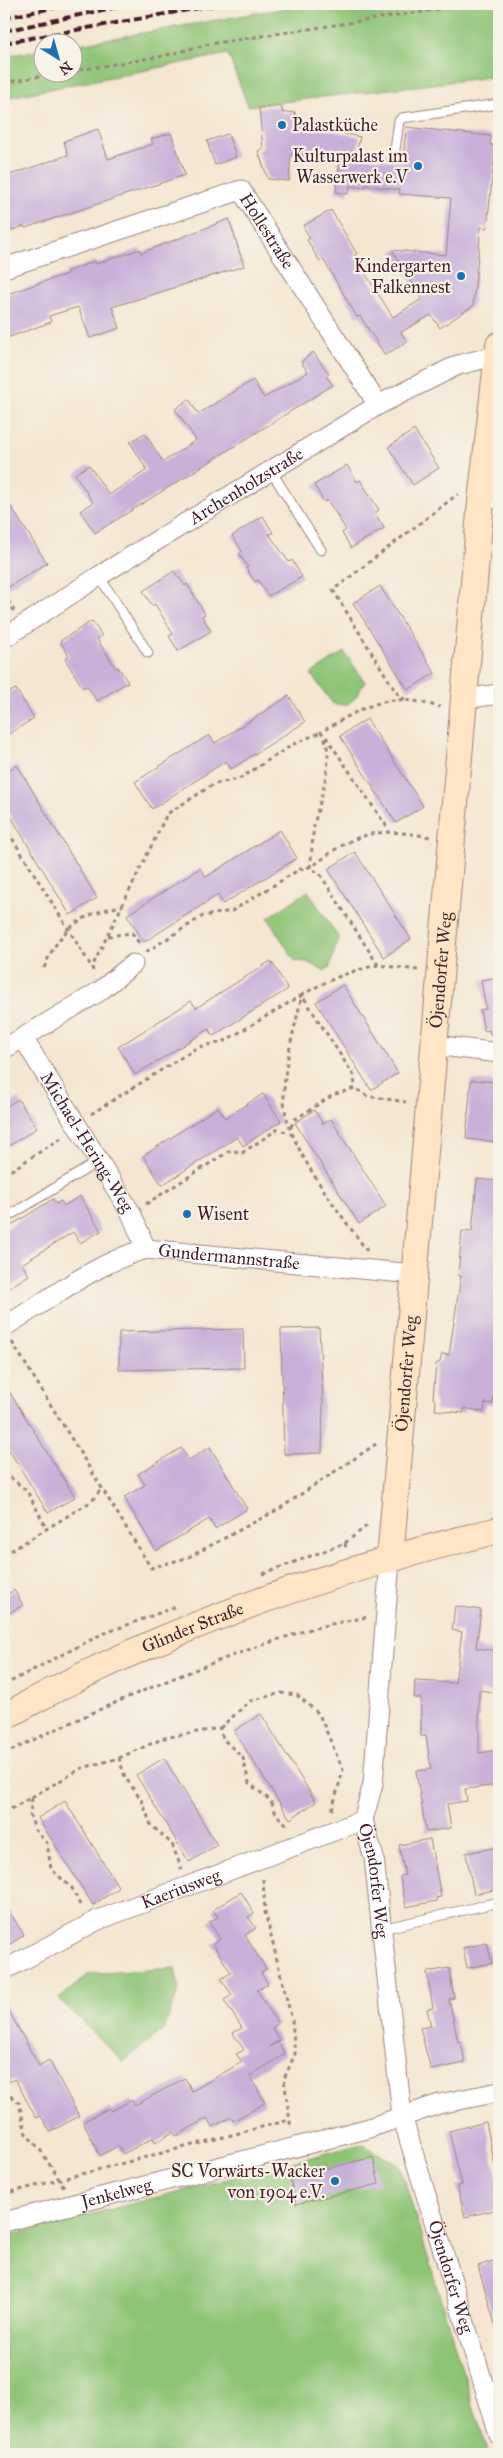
<svg xmlns="http://www.w3.org/2000/svg" width="503" height="2458" font-family="'IM FELL Great Primer',serif">
<rect width="100%" height="100%" fill="#f7f3e8"/>
<filter id="ink" filterUnits="userSpaceOnUse"><feTurbulence type="fractalNoise" baseFrequency=".02" numOctaves="2"/><feDisplacementMap in="SourceGraphic" scale="10" xChannelSelector="R" yChannelSelector="G"/><feConvolveMatrix kernelMatrix="1 2 1 2 8 2 1 2 1" color-interpolation-filters="sRGB"/></filter>
<filter id="wash" filterUnits="userSpaceOnUse"><feTurbulence type="fractalNoise" baseFrequency=".0096" numOctaves="4" result="noise"/><feDisplacementMap in="SourceGraphic" scale="20" xChannelSelector="R" yChannelSelector="G"/><feGaussianBlur stdDeviation="1.12" result="paint"/><feColorMatrix in="noise" values="0 0 0 0 0 0 0 0 0 0 0 0 0 0 0 0 0 1.4 0 .05"/><feComposite in="paint" operator="in"/></filter>
<g filter="url(#wash)">
<rect width="100%" height="100%" fill="#f4e6d1"/>
<path fill="#8ec476" stroke="#6c7250" d="M309 4H499V76L248 106 228 54 4 98V56L42 50V72H72L73 45Z
M344 652 365 682 355 698 346 705 333 704 311 674Z
M308 891 338 937 330 967 324 971 307 962 295 961 268 918Z
M175 1968 179 1988 164 2029 123 2062 59 1999 89 1974Z
M362 2144 400 2166 488 2454H4V2237Z"/>
<g id="blocks">
<path fill="#c8b0d9" d="M281 106 283 113 295 112 298 123 360 137 356 154 370 156V158L403 162 406 127 491 136 490 145H496L493 170 487 228 481 227 473 306 440 328 431 315 401 332 407 342 385 355 360 316 357 317 323 259 320 262 307 240 310 238 303 226 331 210 357 254 354 256 393 317 422 299 392 250 446 255 451 198 399 194 400 190 365 185V188L350 186 348 194 336 192 340 158 291 154 289 181 268 179 258 151 263 148 259 108Z
M98 129 108 159 153 144 151 139 171 133 185 175 25 228 24 226 4 233V177L68 155 64 141Z
M228 134 236 157 215 165 207 141Z
M229 219 244 266 112 307 120 328 90 338 78 307 49 316 51 322 4 339V295L67 274 66 272 95 261 96 264 140 249 141 253Z
M313 352 329 374 326 376 333 385 95 533 80 511 93 503 75 474 89 465 109 495 147 470 130 442 145 433 163 462 196 440 175 409 189 399 198 414 253 380 264 398 308 372 301 362Z
M414 430 439 468 413 485 388 447Z
M347 465 357 482 360 480 379 510 375 513 384 528 351 548 342 533 346 530 337 515 327 500 324 502 314 485Z
M4 496 47 563 4 590Z
M263 516 273 533 269 534 289 562 292 560 302 577 268 596 258 580 255 582 246 568 248 567 239 554 242 551 232 536Z
M174 571 185 586 187 584 205 614 202 616 211 631 178 651 169 636 173 634 155 604 152 606 143 591Z
M380 586 435 673 408 690 353 603Z
M92 621 102 636 97 639 116 668 118 667 128 682 97 701 87 686 83 688 65 659 69 656 60 641Z
M16 689 34 718 4 737V695Z
M289 696 305 722 231 769 226 761 152 809 135 782 209 735 215 743Z
M367 719 423 806 396 823 340 736Z
M17 765 97 898 70 915 4 805V773Z
M280 830 297 858 223 904 218 895 144 942 127 915 200 868 206 877Z
M355 852 411 939 384 957 328 869Z
M271 961 288 989 213 1036 209 1029 135 1075 118 1047 191 1001 196 1008Z
M499 977V1034H490L489 1030 484 1031 480 1010 486 1009 481 980Z
M343 985 398 1073 371 1090 316 1002Z
M471 1080 499 1082V1142L466 1139Z
M263 1094 281 1121 243 1146 237 1137 162 1185 143 1156 218 1107 225 1118Z
M18 1099 37 1128 4 1149V1108Z
M314 1110 323 1124 331 1119 386 1206 359 1224 295 1123Z
M477 1179 499 1181V1343L493 1404 485 1403 484 1412 464 1408V1413L435 1410 436 1403 433 1398 436 1364 440 1362 442 1354 449 1355 461 1276H458L462 1231 472 1232Z
M80 1196 101 1231 80 1243 73 1232 22 1264 29 1275 4 1291V1230L53 1199 56 1204 61 1201 64 1206Z
M319 1328 323 1402 322 1453 284 1454 281 1329Z
M243 1329 244 1368 119 1370V1332Z
M4 1383 75 1497 48 1513 4 1442Z
M210 1447 247 1509 215 1529 209 1519 156 1551 124 1497 145 1485 138 1474 181 1448 189 1460Z
M14 1590 23 1605 4 1616V1597Z
M455 1606 481 1610 476 1648 499 1651V1693L479 1690V1753L499 1750V1785L465 1789 467 1801 447 1804 451 1828 426 1832 416 1771 431 1769 426 1736H421V1698H414L415 1681 455 1683 462 1632 452 1630Z
M261 1714 316 1802 290 1819 234 1731Z
M164 1758 217 1845 189 1862 136 1775Z
M65 1801 119 1888 93 1905 38 1818Z
M430 1839 441 1897 436 1898 437 1901 406 1907 400 1876 405 1875 399 1845Z
M499 1847V1889L474 1894 466 1853Z
M241 1892 254 1913 248 1917 256 1928 245 1935 266 1969 261 1973 268 1984 257 1990 278 2024 272 2028 279 2040 269 2047 278 2042 285 2054 250 2076 265 2103 233 2121 231 2117 212 2127 207 2118 176 2136 173 2132 155 2143 153 2138 123 2154 118 2146 100 2156 83 2122 109 2108 111 2111 132 2100 135 2105 185 2078 192 2091 242 2062 236 2054 244 2050 233 2033 242 2028 224 2000 232 1995 221 1979 231 1973 213 1944 220 1939 209 1922 218 1917 213 1910Z
M4 1903 24 1935 4 1948Z
M487 1943 492 1963 467 1968 463 1948Z
M449 1968 454 1998 449 1999 458 2042H461L465 2063 431 2070 420 2028 431 2026 427 2009 433 2008 427 1972Z
M4 2002 39 2066 49 2060 79 2116 50 2132 41 2116 36 2118 15 2079 9 2082 4 2073Z
M486 2122 499 2186V2209L465 2217 457 2186 462 2185 449 2131Z
M373 2157 379 2184 296 2204 290 2178Z
M499 2259V2324H495L478 2266Z"/>
</g>
</g>
<g filter="url(#ink)">
<use href="#blocks" fill-opacity="0" stroke="#9f827e" stroke-width="1"/>
<g fill="none" stroke-linecap="round" stroke-linejoin="round">
<g stroke="#9f827e" stroke-width="11">
<path id="lane" d="M395 150 399 121 402 118 499 104
M271 471 321 550
M484 502 499 504
M99 576 148 653
M4 1219 99 1161
M382 1929 499 1902"/>
</g>
<g stroke="#9f827e" stroke-width="21">
<g id="street">
<path id="s1" d="M4 268 241 190 378 405"/>
<path id="s2" d="M4 638 99 576 378 405 458 365 499 355"/>
<path d="M464 699 499 694"/>
<path id="s3" d="M23 1038 131 1213 146 1249"/>
<path d="M434 1045 499 1053"/>
<path d="M4 1049 100 991 133 964"/>
<path id="s4" d="M4 1327C49 1300 95 1263 146 1249L414 1274"/>
<path id="s5" d="M390 1559 373 1784 363 1820 374 1858 402 2116 499 2435"/>
<path id="s6" d="M4 1970 98 1920 363 1820"/>
<path id="s7" d="M4 2222 366 2129 439 2104 499 2092"/>
</g>
</g>
<g stroke="#9f827e" stroke-width="28">
<g id="secondary">
<path id="s8" d="M390 1559 481 501 499 345"/>
<path id="s9" d="M4 1717C156 1631 330 1571 499 1530"/>
</g>
</g>
<path stroke="#9f827e" stroke-width="3" stroke-dasharray="4 4" stroke-linecap="butt" d="M72 71 163 56 209 44 474 4
M4 83 63 72
M4 594 14 611
M405 700 396 692 333 590 458 494
M326 737 389 830
M4 825 91 966
M108 936 132 933 141 946
M146 952 203 916 232 911 300 869C315 868 323 857 336 849 371 827 393 831 431 837
M44 968C59 930 81 913 122 906
M418 970 378 965 320 874 310 868C312 854 312 840 314 826 319 801 338 753 321 732 347 717 374 698 405 700 417 701 429 704 440 707
M93 971 92 967 167 814 214 784 239 779 292 745 321 732
M4 992H5
M91 1114 198 1047 223 1042 302 995 354 1076 355 1088
M291 1127 294 1120 333 1095 355 1088 367 1096 406 1102
M4 1175 63 1137
M146 1204 231 1150 242 1153 278 1129 293 1135
M367 1251C341 1214 285 1145 284 1100 283 1065 295 1028 302 995 327 980 350 971 378 965
M12 1342 151 1568 189 1557 279 1509 376 1444
M4 1472 27 1491 46 1527
M345 1543 369 1524
M4 1555 92 1501 102 1488
M263 1574 345 1543 346 1549
M4 1685 100 1635 178 1606
M220 1728 250 1701 281 1693 297 1695 319 1714 343 1770 332 1810
M4 1754C101 1707 201 1664 304 1631 324 1625 346 1621 367 1617
M119 1758 164 1738 220 1728 223 1739 243 1758 249 1783 271 1801 276 1814 289 1827
M32 1798 30 1815 35 1830 47 1843 51 1869 72 1888 81 1907
M4 1813 82 1768 119 1758 125 1777 142 1801 151 1825 172 1844 182 1870
M263 1879 265 1912 292 2020 295 2054 284 2079 291 2129
M4 2091 19 2103 26 2134 39 2148 64 2187
M4 2194 289 2120"/>
<use href="#lane" stroke="#fff" stroke-width="9"/>
<use href="#street" stroke="#fff" stroke-width="19"/>
<use href="#secondary" stroke="#fde5c5" stroke-width="26"/>
<path stroke="#4a1f2b" stroke-width="4" stroke-dasharray="8 4" stroke-linecap="butt" d="M4 18 72 4
M4 31 131 4
M4 43 221 4"/>
</g>
</g>
<g fill="#1f6fb2" stroke="#f7f3e8" stroke-width="2">
<circle cx="282" cy="125" r="5"/>
<circle cx="418" cy="166" r="5"/>
<circle cx="461" cy="276" r="5"/>
<circle cx="187" cy="1214" r="5"/>
<circle cx="335" cy="2181" r="5"/>
</g>
<g text-anchor="middle" dominant-baseline="central" stroke-width="4.5" stroke-linejoin="round" paint-order="stroke">
<g font-size="18" fill="#4a1f2b" stroke="#f7f3e8" text-anchor="end">
<text x="292" y="125" text-anchor="start">Palastküche</text>
<text x="408" y="156">Kulturpalast im<tspan x="408" dy="21">Wasserwerk e.V</tspan></text>
<text x="451" y="266">Kindergarten<tspan x="451" dy="21">Falkennest</tspan></text>
<text x="197" y="1214" text-anchor="start">Wisent</text>
<text x="325" y="2171">SC Vorwärts-Wacker<tspan x="325" dy="21">von 1904 e.V.</tspan></text>
</g>
<g font-size="18" fill="#4a1f2b" stroke="#f7f3e8">
<text stroke="none"><textPath href="#s1" startOffset="298">Hollestraße</textPath></text>
<text stroke="none"><textPath href="#s2" startOffset="286">Archenholzstraße</textPath></text>
<text stroke="none"><textPath href="#s8" startOffset="591">Öjendorfer Weg</textPath></text>
<text stroke="none"><textPath href="#s3" startOffset="122">Michael-Hering-Weg</textPath></text>
<text stroke="none"><textPath href="#s4" startOffset="246">Gundermannstraße</textPath></text>
<text stroke="none"><textPath href="#s8" startOffset="186">Öjendorfer Weg</textPath></text>
<text stroke="none"><textPath href="#s9" startOffset="209">Glinder Straße</textPath></text>
<text stroke="none"><textPath href="#s5" startOffset="325">Öjendorfer Weg</textPath></text>
<text stroke="none"><textPath href="#s6" startOffset="195">Kaeriusweg</textPath></text>
<text stroke="none"><textPath href="#s7" startOffset="116">Jenkelweg</textPath></text>
<text stroke="none"><textPath href="#s5" startOffset="730">Öjendorfer Weg</textPath></text>
</g>
</g>
<rect width="503" height="2458" fill="none" stroke="#f7f3e8" stroke-width="20"/>
<g transform="translate(58 58) rotate(143)"><circle r="24" fill="#f7f3e8" stroke="#b29e9c"/>
<path d="M0-4L9 19L0 12L-9 19Z" fill="#1f6fb2"/>
<text y="-8" font-size="14" font-weight="bold" text-anchor="middle" fill="#4a1f2b">N</text>
</g>
</svg>
